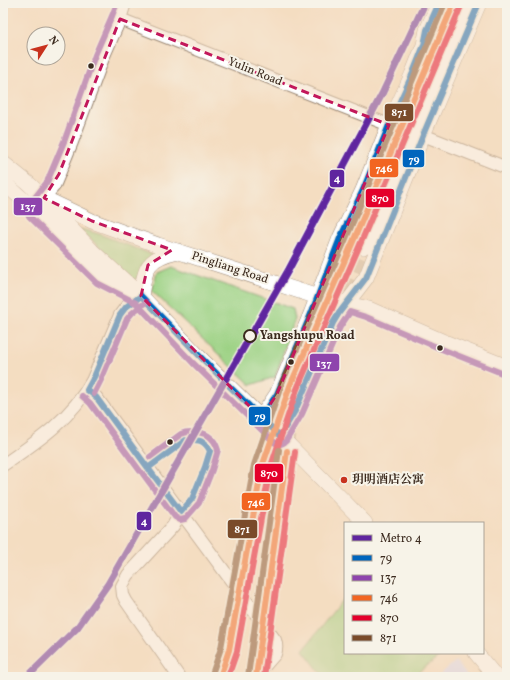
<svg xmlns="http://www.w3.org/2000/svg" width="510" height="680" font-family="Vollkorn,'Noto Serif SC',serif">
<rect width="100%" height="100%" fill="#f7f3e8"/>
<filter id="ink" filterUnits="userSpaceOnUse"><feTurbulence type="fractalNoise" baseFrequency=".025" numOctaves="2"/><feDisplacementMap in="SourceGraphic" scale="8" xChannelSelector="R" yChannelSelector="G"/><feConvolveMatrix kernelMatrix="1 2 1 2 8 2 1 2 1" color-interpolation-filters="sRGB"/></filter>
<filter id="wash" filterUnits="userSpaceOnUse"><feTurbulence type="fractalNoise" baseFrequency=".012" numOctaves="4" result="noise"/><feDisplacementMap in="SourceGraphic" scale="16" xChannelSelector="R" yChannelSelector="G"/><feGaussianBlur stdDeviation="0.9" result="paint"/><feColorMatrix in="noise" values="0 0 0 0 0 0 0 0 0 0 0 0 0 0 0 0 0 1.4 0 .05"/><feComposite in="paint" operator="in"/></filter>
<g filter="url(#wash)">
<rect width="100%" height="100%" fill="#f4ddc1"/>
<path fill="#d5d8f9" d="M456 661 468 677H437Z"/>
<path fill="#9cd284" stroke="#6c7e51" d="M80 229 99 234 153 255 135 281Z
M171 266 293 309 295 319 275 377 251 385 152 291 157 272Z
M345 596V653H444L412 677H324L303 650Z"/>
</g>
<g filter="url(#ink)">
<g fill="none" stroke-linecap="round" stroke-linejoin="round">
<path stroke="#cfb9a0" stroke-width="15" stroke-dasharray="15 8" stroke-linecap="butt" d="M335 313 363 247
M220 677 229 650 262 467 290 386 352 244
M256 677 289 434"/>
<g stroke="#988470" stroke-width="14">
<path id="minor" d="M120 19 389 125
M423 135 507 168
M38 205 54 186 59 174 72 142 103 58 120 19 125 3
M87 390 96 397 275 640C277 646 277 649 275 654L255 677
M3 465C38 441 71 419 92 381L120 315 126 307 141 296
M179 677 126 601 123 595 122 586 128 575 173 526 181 512"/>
</g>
<g stroke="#988470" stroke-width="16">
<path id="major" d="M3 163 29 184 48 202 58 215 92 251 141 296 199 357 261 418 280 436 365 523
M3 182 35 210 102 277 127 289
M50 201 92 221 158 245 318 297 369 309 442 341 454 346 507 367
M352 244 454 3
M363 247 464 13
M141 296C145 267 147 258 178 251
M261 418 277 394 311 314 340 238 363 190 389 125 412 75 424 45 427 30 439 3
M280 436 295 411 333 323 339 313 366 278 423 135 479 3
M476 653 496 677"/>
</g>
<use href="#minor" stroke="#fff" stroke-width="12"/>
<use href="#major" stroke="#fff" stroke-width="15"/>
<g stroke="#f7f3e8" stroke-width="9">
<path id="bus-1" d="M141 296 227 384 280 436 295 411 333 323 339 313 366 278 423 135 479 3
M87 390 96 397 148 468
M87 390 94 377 120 315 126 307 141 296
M261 418 277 394 311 314 340 238 363 190 389 125 412 75 424 45 427 30 439 3
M186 440C198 440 204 439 210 451L205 467 192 499 181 512 148 468Z"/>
</g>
<g stroke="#f7f3e8" stroke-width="9">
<path id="bus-2" d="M117 3 112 16 95 55 65 139 47 182 29 205C26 209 27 212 29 216L97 283 136 303 193 363 274 442C278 445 282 445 286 441L302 414 340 327 350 312 366 317 439 348 504 374
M94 394 101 380 127 319 132 313 146 302
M82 396 90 403 140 471
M143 474 175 517 180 520 185 519 199 503 212 470 218 450C214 436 205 432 191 432 187 432 185 432 181 434L150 457"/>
</g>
<g stroke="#f7f3e8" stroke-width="9">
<path id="bus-3" d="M220 677 229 650 262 467 290 386 352 244 454 3
M256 677 287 451"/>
</g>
<g stroke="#f7f3e8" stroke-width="9">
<path id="bus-4" d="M228 677 237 651 270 469 297 389 359 247 461 6
M264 677 295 452"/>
</g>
<g stroke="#f7f3e8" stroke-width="9">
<path id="bus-5" d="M212 674 221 648 254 465 282 383 345 241 445 3
M248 676 279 450"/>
</g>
<use href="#bus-1" stroke="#0065bd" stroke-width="6"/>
<use href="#bus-2" stroke="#8e44ad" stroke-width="6"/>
<use href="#bus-3" stroke="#f26522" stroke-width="6"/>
<use href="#bus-4" stroke="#e4002b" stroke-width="6"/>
<use href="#bus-5" stroke="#7a4b2a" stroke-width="6"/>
<g stroke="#f7f3e8" stroke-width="10">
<path id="metro-1" d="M27 677 77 628 108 584 289 269 382 94 425 3"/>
</g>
<use href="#metro-1" stroke="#5f259f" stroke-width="7"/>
</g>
</g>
<path d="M0 0H510V680H0ZM120 19 389 125 277 394 261 418 141 296 148 265 172 250 92 221 44 198 59 174Z" fill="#f4ddc1" fill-opacity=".55" fill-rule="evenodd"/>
<path fill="none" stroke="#c2185b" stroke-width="3" stroke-dasharray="8 5" stroke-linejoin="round" d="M120 19 389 125 277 394 261 418 141 296 148 265 172 250 92 221 44 198 59 174Z"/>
<g fill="#3b2a1e" stroke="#f7f3e8" stroke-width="1.5">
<circle cx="91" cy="66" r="3.5"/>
<circle cx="440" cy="348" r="3.5"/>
<circle cx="291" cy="362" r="3.5"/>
<circle cx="170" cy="442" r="3.5"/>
</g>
<circle fill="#f7f3e8" stroke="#3b2a1e" stroke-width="2" cx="250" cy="336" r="6"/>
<circle fill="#c8321e" stroke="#f7f3e8" stroke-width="1.5" cx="344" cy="480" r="4"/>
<g text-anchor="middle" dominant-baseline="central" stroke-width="4" stroke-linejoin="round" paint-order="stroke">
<g font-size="12" fill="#3b2a1e" stroke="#f7f3e8">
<text transform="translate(255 72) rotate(22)">Yulin Road</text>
<text transform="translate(230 268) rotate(18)">Pingliang Road</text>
</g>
<g font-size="12" font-weight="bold" fill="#3b2a1e" stroke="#f7f3e8" text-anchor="start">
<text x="260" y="336">Yangshupu Road</text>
</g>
<g font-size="12" font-weight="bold" fill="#3b2a1e" stroke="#f7f3e8" text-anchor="start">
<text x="352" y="480">玥明酒店公寓</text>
</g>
</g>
<g stroke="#f7f3e8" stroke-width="1.5">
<rect x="384" y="103" width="30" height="19" rx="4" fill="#7a4b2a"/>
<rect x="402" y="149" width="23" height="19" rx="4" fill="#0065bd"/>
<rect x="369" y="158" width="30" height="20" rx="4" fill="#f26522"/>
<rect x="329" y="169" width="16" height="19" rx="4" fill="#5f259f"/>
<rect x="365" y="188" width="30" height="20" rx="4" fill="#e4002b"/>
<rect x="13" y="197" width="30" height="19" rx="4" fill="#8e44ad"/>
<rect x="309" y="353" width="31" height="19" rx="4" fill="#8e44ad"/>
<rect x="248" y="406" width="23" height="20" rx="4" fill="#0065bd"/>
<rect x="254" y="463" width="30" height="20" rx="4" fill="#e4002b"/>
<rect x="241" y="492" width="30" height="19" rx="4" fill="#f26522"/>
<rect x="136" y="511" width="16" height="20" rx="4" fill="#5f259f"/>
<rect x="227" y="519" width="31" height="20" rx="4" fill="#7a4b2a"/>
</g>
<g font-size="11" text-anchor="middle" font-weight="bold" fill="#fff">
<text x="399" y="116">871</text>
<text x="414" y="163">79</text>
<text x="384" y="172">746</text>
<text x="337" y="182">4</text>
<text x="380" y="202">870</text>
<text x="28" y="210">137</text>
<text x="324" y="367">137</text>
<text x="260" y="420">79</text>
<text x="269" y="477">870</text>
<text x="256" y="506">746</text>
<text x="144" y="525">4</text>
<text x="242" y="533">871</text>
</g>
<rect width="510" height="680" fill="none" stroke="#f7f3e8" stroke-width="16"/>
<rect x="344" y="522" width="140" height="132" fill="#f7f3e8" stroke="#aca397"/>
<rect x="352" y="535" width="20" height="6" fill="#5f259f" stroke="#aca397"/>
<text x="380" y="542" font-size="12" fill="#3b2a1e">Metro 4</text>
<rect x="352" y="555" width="20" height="6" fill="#0065bd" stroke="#aca397"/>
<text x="380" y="562" font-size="12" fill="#3b2a1e">79</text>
<rect x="352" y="575" width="20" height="6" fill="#8e44ad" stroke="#aca397"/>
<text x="380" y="582" font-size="12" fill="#3b2a1e">137</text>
<rect x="352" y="595" width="20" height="6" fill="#f26522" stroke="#aca397"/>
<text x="380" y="602" font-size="12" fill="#3b2a1e">746</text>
<rect x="352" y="615" width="20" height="6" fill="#e4002b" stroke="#aca397"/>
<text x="380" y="622" font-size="12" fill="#3b2a1e">870</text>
<rect x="352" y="635" width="20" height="6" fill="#7a4b2a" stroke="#aca397"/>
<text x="380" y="642" font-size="12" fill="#3b2a1e">871</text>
<g transform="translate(46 46) rotate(54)"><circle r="19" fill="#f7f3e8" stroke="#aca397"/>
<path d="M0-3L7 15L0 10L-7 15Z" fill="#c8321e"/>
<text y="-6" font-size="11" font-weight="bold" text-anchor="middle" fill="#3b2a1e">N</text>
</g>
</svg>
